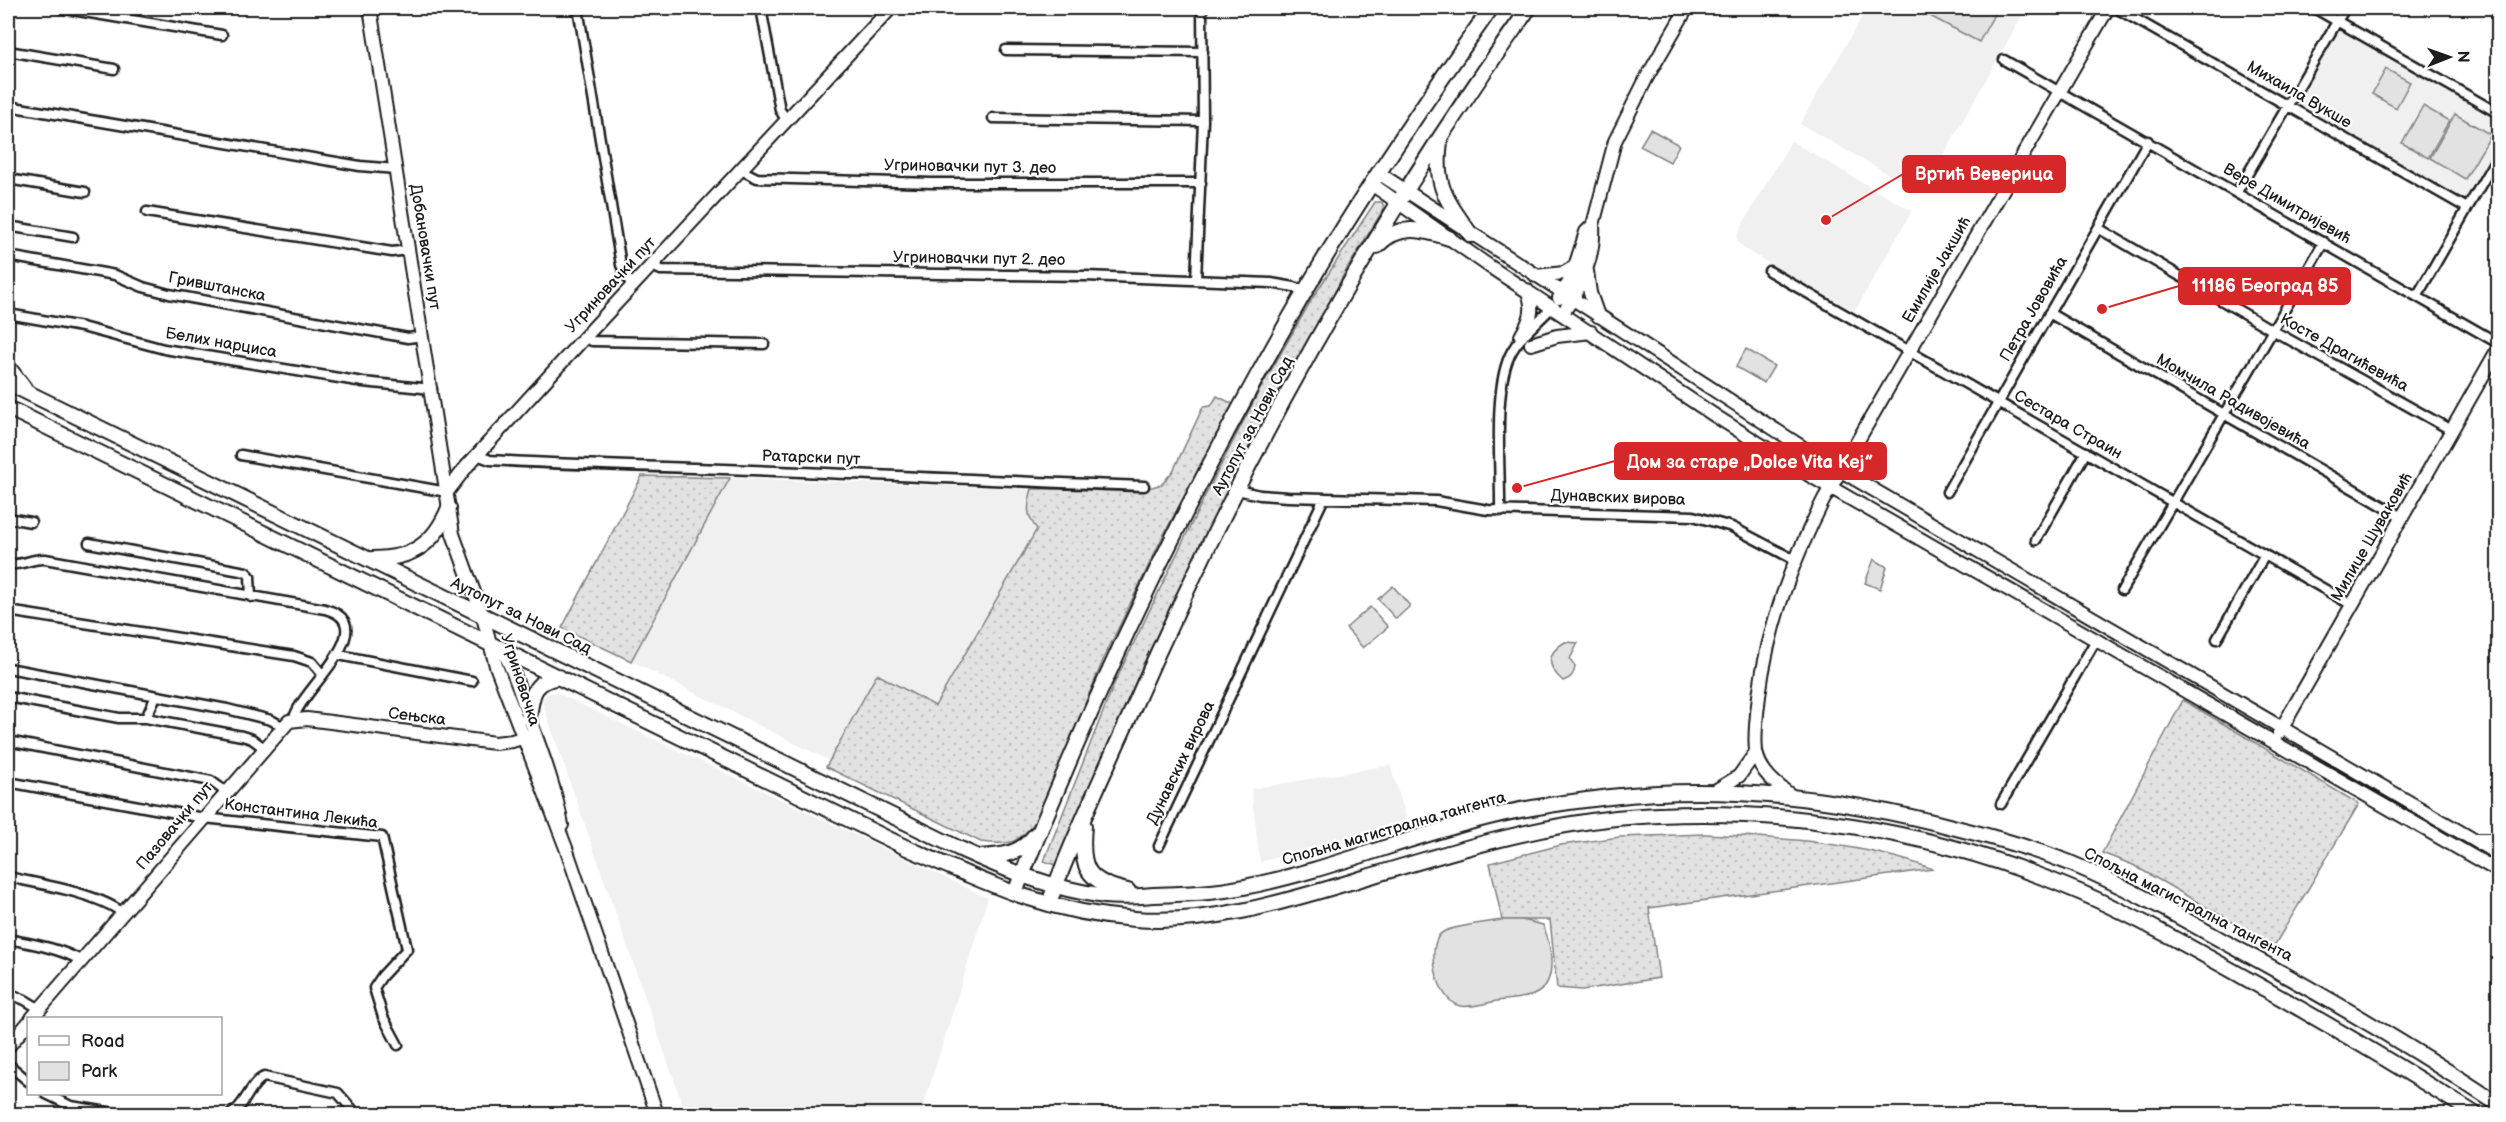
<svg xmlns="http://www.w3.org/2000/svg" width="2506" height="1122" font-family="'Balsamiq Sans',sans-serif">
<defs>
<pattern id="grass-dots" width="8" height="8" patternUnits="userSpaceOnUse" patternTransform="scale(1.5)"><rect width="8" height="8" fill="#e2e2e2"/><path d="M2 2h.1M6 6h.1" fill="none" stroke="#c1c1c1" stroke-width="1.8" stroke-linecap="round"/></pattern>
</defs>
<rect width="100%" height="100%" fill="#fff"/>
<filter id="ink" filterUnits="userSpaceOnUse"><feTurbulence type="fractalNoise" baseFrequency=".0167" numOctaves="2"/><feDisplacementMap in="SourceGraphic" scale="12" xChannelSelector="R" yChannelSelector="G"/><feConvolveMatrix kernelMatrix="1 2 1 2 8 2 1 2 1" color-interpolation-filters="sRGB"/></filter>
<g filter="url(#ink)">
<path fill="#f0f0f0" d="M1867 8H2007L2022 16 1922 193 1800 124Z
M2337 21 2498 113V155L2467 208 2287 106Z
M1791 141 1912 211 1855 311 1749 252 1738 243 1737 237 1740 229Z
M730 478 1032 489 1027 504 1030 520 1037 529 935 707 877 674 830 761 631 661Z
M550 692 559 694 988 898 921 1114H686L542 702 544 696Z
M1390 765 1407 820 1260 862 1251 789Z"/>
<path fill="url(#grass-dots)" stroke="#7f7f7f" stroke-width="1.5" d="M1375 202H1382L1384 207 1383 210 1341 279 1328 309 1275 401 1185 576 1142 667 1060 856 1055 865 1044 861 1114 684 1204 498 1258 393 1312 299Z
M1217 396 1233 404 1161 540 1104 658 1038 818C1020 843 1011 846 981 842L826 767 877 674 935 706 1037 529C1026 516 1027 506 1032 489L1152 487 1162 484 1173 471 1203 407 1211 406Z
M642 476 730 478 631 661 562 628Z
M2183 700 2359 804 2274 946 2133 865 2102 853Z
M1705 834C1782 838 1860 842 1933 869L1649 908 1659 978 1582 990 1557 988 1550 920H1502L1490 863 1561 845 1620 837Z"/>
<path fill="#e2e2e2" stroke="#7f7f7f" stroke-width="1.5" d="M1915 8H1995L1997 9 1979 42Z
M2386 69 2410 82 2396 108 2372 94Z
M2423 106 2449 121 2428 158 2402 143Z
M2455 114 2491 135 2465 179 2430 158Z
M1650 129 1679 145 1670 162 1640 146Z
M1746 349 1774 366 1764 383 1736 367Z
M1874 559 1887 567 1880 589 1865 583Z
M1393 586 1410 606 1396 619 1378 599Z
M1370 607 1388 627 1363 648 1346 628Z
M1565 642 1578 643 1570 659 1575 666C1574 675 1571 678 1563 681 1547 667 1545 654 1565 642Z
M1502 920H1522L1543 925C1551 944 1560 985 1533 995 1523 999 1508 999 1497 1001 1487 1003 1470 1008 1460 1006 1437 1002 1424 943 1443 932 1453 926 1490 922 1502 920Z"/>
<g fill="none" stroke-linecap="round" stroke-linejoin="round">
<g stroke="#1c1c1c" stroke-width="13">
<path id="street" d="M60 8 222 35
M578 8 621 265 632 287
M761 8 780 110 787 121
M2116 8 2467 208
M2314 8 2498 113
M1006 50 1203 52
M8 51 114 69
M2004 60 2498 343
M8 106 360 166 396 169
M993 118 1203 121
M741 170 757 178 932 183H1201
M8 179 85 192
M2237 192 2345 8
M147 212 392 252 409 250
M8 226 73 237
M2098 228 2272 330 2451 430
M8 256 115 275 143 287 169 294 408 338 423 336
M652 266 661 270 1085 276 1271 283 1294 287 1305 292
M1769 271 2352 605
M1196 280 1203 121 1202 8
M2417 296 2498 155
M2049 313 2402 517
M8 314 82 327 164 349 363 382 432 389
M584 338 592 341 764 344
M241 455 447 492
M477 455 490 460C610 467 730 468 849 474 948 478 1046 483 1144 486
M1237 490 1260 495 1288 497 1436 501 1488 510 1693 516 1732 527 1795 560
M1947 492 2148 141
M1500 511C1501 469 1492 386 1512 351 1522 333 1539 322 1552 307
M8 518 31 522
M2036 540 2086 452
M89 543 246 572 250 576 251 597
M8 564C23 566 32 558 45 559L325 609C386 625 297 693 294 719
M2122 590 2324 242
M8 611 294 656 312 662 323 675
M2217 639 2265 555
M339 655 472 681
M8 668 227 709 271 720 282 726
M8 697 119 718H146L242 736 252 739 264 748
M146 718 156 696
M8 741 211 781 226 792
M8 782 204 818 382 837 407 949 382 976 374 988 383 1017 398 1045
M2001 804 2096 640
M1159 846 1324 498
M8 877C40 884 97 893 123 913
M8 939C33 944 59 948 82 961
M8 993 25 1000 40 1009
M8 1064 28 1081
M46 1094 71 1106 120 1114
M231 1114C246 1106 249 1084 264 1077L338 1093 352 1109"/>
</g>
<g stroke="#1c1c1c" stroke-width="16">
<path id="secondary" d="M370 8 453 534 483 617 496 666 566 848 657 1114
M1380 174 1819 458 2498 854
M1373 185 1489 266 1717 417 1809 475 2498 871
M1587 271 1590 293 1598 316
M1536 276 1564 273 1576 266
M1559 298 1571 279 1586 232 1593 225
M1562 314C1581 289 1595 256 1593 225L1615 141 1647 77 1687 8
M1521 336C1531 319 1535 309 1527 290
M1531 344 1557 336 1591 332
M447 492 467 466 584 338 891 8
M501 647C512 665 518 686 525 706 539 745 555 785 562 825
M2279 733 2498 349
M1713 792 1739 776 1756 752
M1793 797C1777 785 1759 772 1756 751 1754 734 1757 713 1759 696 1768 625 1792 562 1824 499L2108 8
M2476 840H2498
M32 1018 289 721 307 719 495 743 512 741 535 734
M8 1047 28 1023"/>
</g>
<g stroke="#1c1c1c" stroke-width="18">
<path id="primary" d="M1440 141C1434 187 1446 199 1471 235
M1377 246C1398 223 1423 229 1449 238
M8 367 24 388
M8 383 958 848C1006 870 1052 889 1105 896 1122 898 1138 896 1154 895 1185 894 1214 893 1244 887 1327 871 1407 837 1489 817 1528 807 1570 802 1610 797 1728 783 1847 799 1960 829 1997 838 2034 849 2070 863 2123 885 2173 913 2223 941 2318 992 2409 1045 2498 1104
M8 408 905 847C984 882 1047 913 1135 919 1214 925 1290 900 1364 878 1447 853 1529 827 1616 818 1774 803 1936 830 2082 893 2145 921 2206 956 2267 990 2338 1030 2407 1071 2475 1114
M372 559C411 559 434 545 449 508
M529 718C532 694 533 681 559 677
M1084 826C1080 868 1086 882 1128 891
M979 857C1003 856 1021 854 1036 834
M1018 885C1099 681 1194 483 1304 293 1361 195 1426 100 1491 8
M1052 895C1075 833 1104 773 1131 713 1239 466 1371 227 1529 8"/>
</g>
<use href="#street" stroke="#fff" stroke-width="8"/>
<use href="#secondary" stroke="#fff" stroke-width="12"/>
<use href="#primary" stroke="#fff" stroke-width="14"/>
</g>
</g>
<g text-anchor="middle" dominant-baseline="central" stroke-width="4.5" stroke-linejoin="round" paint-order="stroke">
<g font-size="16" fill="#1c1c1c" stroke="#fff">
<text transform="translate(2299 95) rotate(30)">Михаила Вукше</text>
<text transform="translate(970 167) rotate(1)">Угриновачки пут 3. део</text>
<text transform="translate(2287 204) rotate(30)">Вере Димитријевић</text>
<text transform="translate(425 247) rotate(81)">Добановачки пут</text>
<text transform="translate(979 259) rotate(1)">Угриновачки пут 2. део</text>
<text transform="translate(1937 270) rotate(-60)">Емилије Јакшић</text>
<text transform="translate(611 285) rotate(-47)">Угриновачки пут</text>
<text transform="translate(217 287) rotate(11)">Гривштанска</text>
<text transform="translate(2034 309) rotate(-60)">Петра Јововића</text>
<text transform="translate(221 343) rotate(10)">Белих нарциса</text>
<text transform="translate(2344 353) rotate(29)">Косте Драгићевића</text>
<text transform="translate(2233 402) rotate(30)">Момчила Радивојевића</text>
<text transform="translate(2068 425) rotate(30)">Сестара Страин</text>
<text transform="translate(1253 426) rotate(-62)">Аутопут за Нови Сад</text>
<text transform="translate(811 458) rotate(2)">Ратарски пут</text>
<text transform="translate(1618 498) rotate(2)">Дунавских вирова</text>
<text transform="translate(2372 537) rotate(-60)">Милице Шуваковић</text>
<text transform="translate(521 616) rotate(26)">Аутопут за Нови Сад</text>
<text transform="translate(520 680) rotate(72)">Угриновачка</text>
<text transform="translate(417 717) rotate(7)">Сењска</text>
<text transform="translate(1181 763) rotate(-64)">Дунавских вирова</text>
<text transform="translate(301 814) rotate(7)">Константина Лекића</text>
<text transform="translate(175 826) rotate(-50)">Пазовачки пут</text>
<text transform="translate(1394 829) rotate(-16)">Спољна магистрална тангента</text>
<text transform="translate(2188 905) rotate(27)">Спољна магистрална тангента</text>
</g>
</g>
<path fill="none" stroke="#d62828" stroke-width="2" d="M1826 220L1903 174M2102 309L2179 286M1517 488L1615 461"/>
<g fill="#d62828" stroke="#fff" stroke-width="2">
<circle cx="1826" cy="220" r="6"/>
<circle cx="2102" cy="309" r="6"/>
<circle cx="1517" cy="488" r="6"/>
</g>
<g fill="#d62828" stroke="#d62828" stroke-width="2">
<rect x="1903" y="156" width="162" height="36" rx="6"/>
<rect x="2179" y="268" width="171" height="36" rx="6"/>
<rect x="1615" y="443" width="271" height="36" rx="6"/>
</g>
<g font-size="18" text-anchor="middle" font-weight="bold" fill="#fff">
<text x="1984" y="180">Вртић Веверица</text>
<text x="2265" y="292">11186 Београд 85</text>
<text x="1750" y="468">Дом за старе „Dolce Vita Kej”</text>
</g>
<rect width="2506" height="1122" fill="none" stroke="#fff" stroke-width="30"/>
<rect x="15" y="15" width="2476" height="1092" fill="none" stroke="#1c1c1c" stroke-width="2" filter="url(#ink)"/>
<rect x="27" y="1017" width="195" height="78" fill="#ffffff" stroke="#a4a4a4" stroke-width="1.5"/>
<rect x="39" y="1036" width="30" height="9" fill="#ffffff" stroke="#a4a4a4" stroke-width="1.5"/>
<text x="81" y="1047" font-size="18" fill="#1c1c1c">Road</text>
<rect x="39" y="1062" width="30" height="18" fill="#e2e2e2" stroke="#a4a4a4" stroke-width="1.5"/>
<text x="81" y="1077" font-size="18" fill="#1c1c1c">Park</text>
<g transform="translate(2449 57) rotate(89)" stroke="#ffffff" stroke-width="4.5" paint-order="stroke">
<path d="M0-4.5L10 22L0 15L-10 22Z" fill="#1c1c1c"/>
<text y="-9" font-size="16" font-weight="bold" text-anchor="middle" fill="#1c1c1c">N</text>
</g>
</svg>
